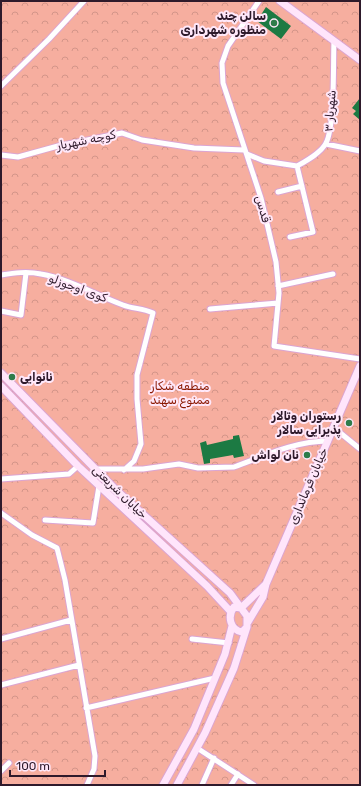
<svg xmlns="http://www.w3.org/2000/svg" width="361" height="786" font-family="Rubik,'Noto Sans Arabic',sans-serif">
<defs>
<pattern id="forest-crowns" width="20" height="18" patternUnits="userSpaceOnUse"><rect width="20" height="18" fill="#f6ae9f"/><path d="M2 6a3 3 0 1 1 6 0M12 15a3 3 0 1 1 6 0" fill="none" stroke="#d39589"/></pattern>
</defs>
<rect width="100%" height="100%" fill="#f9d6f2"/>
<path fill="url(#forest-crowns)" d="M1 1H360V785H1Z"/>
<path fill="#1c7a43" d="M266 7 291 26 281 39 257 21Z
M360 98V120L353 114 356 111 352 108Z
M239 435 244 456 234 458 233 455 210 459V463L204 464 200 443 206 441 207 445 233 439V436Z"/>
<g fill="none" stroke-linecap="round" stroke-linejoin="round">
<g stroke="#dba5d2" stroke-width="7">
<path id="minor" d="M259 1 228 46 222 63 223 83 261 198 276 262 279 293 274 346 360 359
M1 86 49 39 84 1
M326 144 360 151
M247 154 264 161 297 166
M1 155 18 157 58 146 122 133 142 140 194 148 244 150
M297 166C306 161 321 153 326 143 335 126 333 63 334 41
M278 192 302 186
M290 237 313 232 297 166
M1 275C14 273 27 271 41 274 69 279 96 295 123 305 133 309 143 308 153 313L137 375V399L141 444 134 461 124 470
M278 286 333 274
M210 309 278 303
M1 311 21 315 26 273
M333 427 360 449
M95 469H143L179 464 198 468 234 467C264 456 295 441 328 441
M1 479 69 474 78 466
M1 513 32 535 57 548 65 580 95 756 94 769 87 785
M45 520 93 523 99 486
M1 639 71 620
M192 639 229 643
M1 685 79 665
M86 708 215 678
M197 748 254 785
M1 771 9 763
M202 785 214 758
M231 785 238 774"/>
</g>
<g stroke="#dba5d2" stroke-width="9">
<path id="secondary" d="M280 1 360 60
M1 373 115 489 230 593 241 608 266 584
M1 386 78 466 207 586 231 612
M234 607 241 608 247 616V627L242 632C230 630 227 616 234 607Z
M248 622 263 597 266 584 360 366
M163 785 194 729 225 654 232 626
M177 785 205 733 234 668 247 627"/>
</g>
<use href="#minor" stroke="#fff" stroke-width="5"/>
<use href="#secondary" stroke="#ffe5fb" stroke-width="7"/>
</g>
<g fill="#2f7c4b" stroke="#ffe8fa" stroke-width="1.5">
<circle cx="274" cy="23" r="4"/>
<circle cx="12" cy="377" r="4"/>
<circle cx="349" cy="423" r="4"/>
<circle cx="307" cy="455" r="4"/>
</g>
<g text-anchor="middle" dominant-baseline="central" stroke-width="4" stroke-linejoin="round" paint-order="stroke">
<g font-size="12" font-weight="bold" fill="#2e1a2b" stroke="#ffe8fa" text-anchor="end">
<text x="266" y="16">سالن چند<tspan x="266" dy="14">منظوره شهرداری</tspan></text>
<text x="20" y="377" text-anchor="start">نانوایی</text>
<text x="341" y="416">رستوران وتالار<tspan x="341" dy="14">پذیرایی سالار</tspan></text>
<text x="299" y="455">نان لواش</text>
</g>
<g font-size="12" fill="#2e1a2b" stroke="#ffe8fa">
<text transform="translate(330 111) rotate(-85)">شهریار ۳</text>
<text transform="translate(86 140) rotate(-11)">کوچه شهریار</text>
<text transform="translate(263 209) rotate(75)">قدس</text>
<text transform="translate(78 288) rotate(20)">کوی اوجوزلو</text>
<text transform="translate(308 486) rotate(-67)">خیابان فرمانداری</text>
<text transform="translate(120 492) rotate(44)">خیابان شریعتی</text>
</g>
<g font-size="12" fill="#8b1903" stroke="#ffe8fa">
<text x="180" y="386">منطقه شکار<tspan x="180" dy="14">ممنوع سهند</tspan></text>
</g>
</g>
<rect width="361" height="786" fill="none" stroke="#2e1a2b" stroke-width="4"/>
<path d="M10 770v6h95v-6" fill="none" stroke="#2e1a2b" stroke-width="2"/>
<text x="16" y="770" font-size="12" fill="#2e1a2b" stroke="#ffe8fa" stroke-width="3" paint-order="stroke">100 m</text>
</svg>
